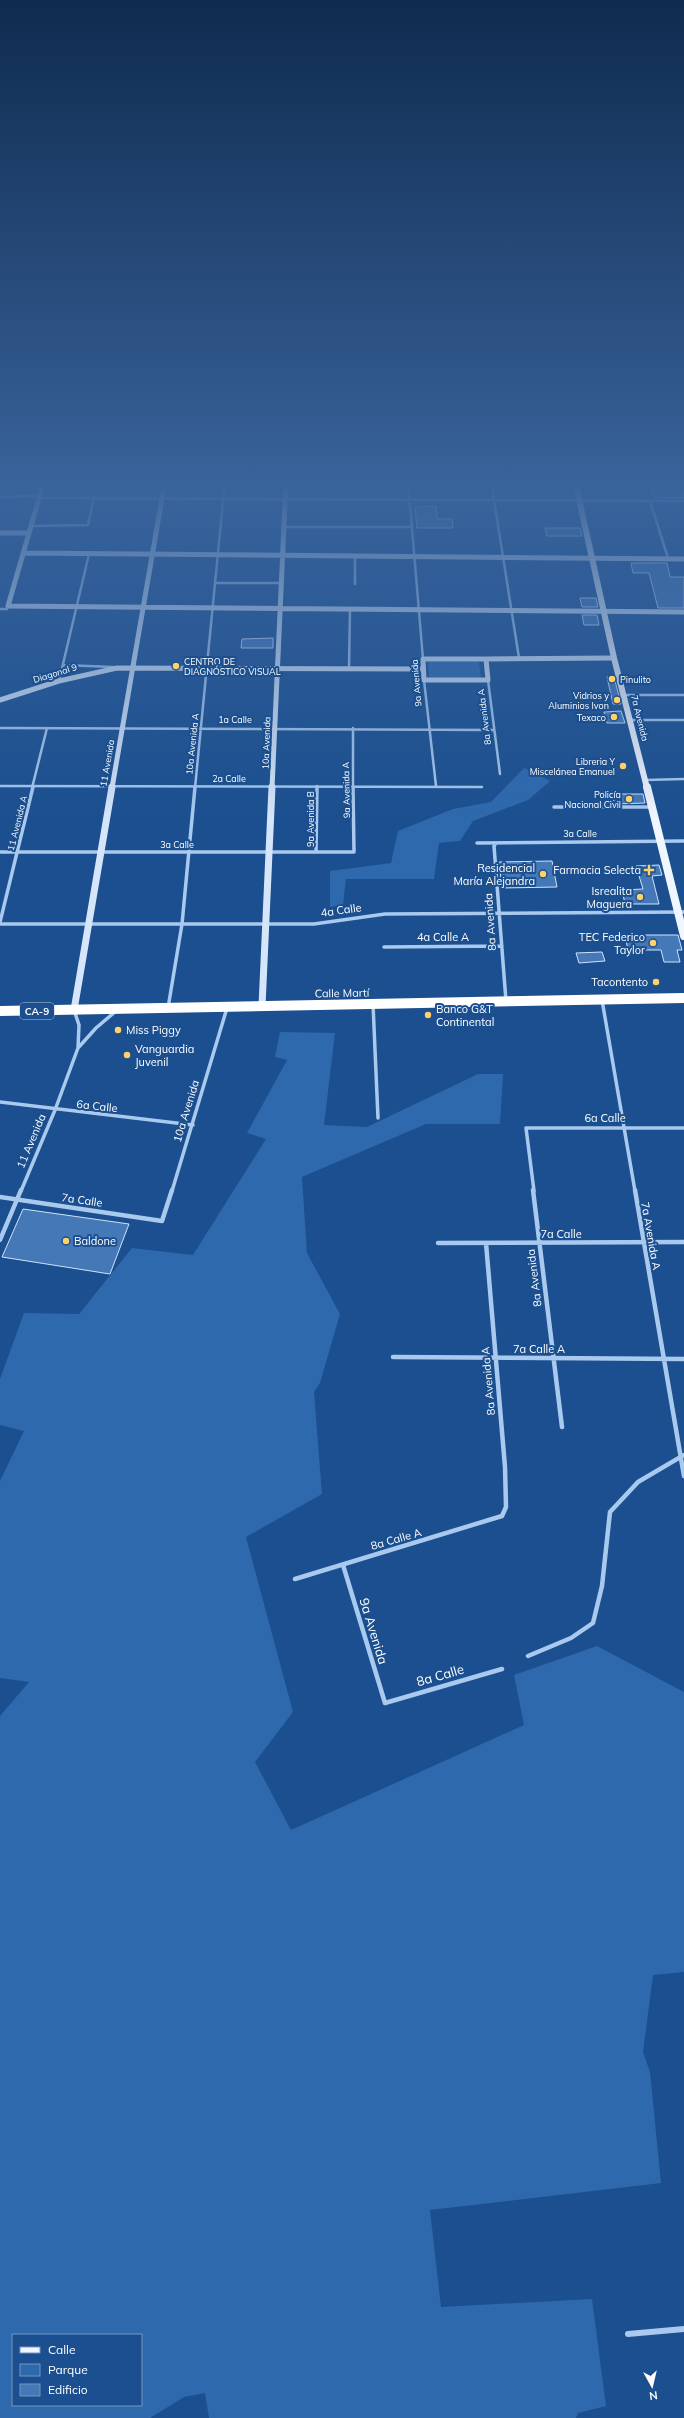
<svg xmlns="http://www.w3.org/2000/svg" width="684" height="2418" font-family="Mulish,sans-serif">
<rect width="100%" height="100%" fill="#1b4f8f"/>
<path fill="#2e69ad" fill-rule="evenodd" d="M428 662H479L481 678H429Z
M524 768 550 781 528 800 473 821 460 841 439 843 434 879H346L343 905 330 907V871L391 863 398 831 453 809 491 802Z
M280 1032 335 1033 324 1125 367 1127 478 1074H503L500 1124H426L302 1177 307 1253 340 1314 320 1383 314 1392 322 1494 246 1537 293 1712 255 1762 291 1830 524 1725 514 1675 597 1646 684 1692V1972L653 1975 643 2052 650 2072 661 2183 430 2210 441 2307 592 2299 606 2406 578 2413 576 2418H209L205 2393 184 2397 150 2418H0V1716L29 1682 0 1678V1481L24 1431 0 1425V1379L24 1313 79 1314 132 1248 193 1255 266 1139 247 1133 287 1060 275 1057ZM13 2335H141V2405H13Z"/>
<path fill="#4478b7" stroke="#cfe3fa" d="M648 481H684V498H654Z
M436 506 437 519H452L453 528H417L415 507Z
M545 528H580L582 536H547Z
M631 563H667L670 577H684V608H658L649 573H633Z
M580 598H596L598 607H582Z
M582 615H597L599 625H584Z
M273 638V648H241L242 639Z
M607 677H614L621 704H613Z
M621 711 625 723H607L604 712Z
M612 794H643L645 803 614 804Z
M552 861 557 887 502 888 499 862Z
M659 865 662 875 652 876 659 904H625L622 890 643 889 636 866Z
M625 935H678L682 950H677L680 962H664L661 950H628Z
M602 952 605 961 579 963 576 953Z
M23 1209 129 1224 110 1274 2 1257Z"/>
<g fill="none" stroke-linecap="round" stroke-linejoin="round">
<path stroke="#a9c9ee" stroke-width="2.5" d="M408 481 423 659
M491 481 519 658
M0 497 39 496
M39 498 684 501
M650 501 668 558
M31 526 88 525 94 497
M283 527H412
M355 556V584
M215 583H282
M0 609H7L8 606
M63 665 113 667
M349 669 350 609
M424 680 436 786
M488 680 500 774
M59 681 89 554
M624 695H684
M630 720H684
M0 728 494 730
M353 728V788
M645 780 684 779
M0 786 482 787
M32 788 47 728
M195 788 225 481
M317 788V786"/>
<path stroke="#a9c9ee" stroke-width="3.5" d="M554 807H651
M477 843 684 841
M496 843 494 846 506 1001
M0 852H354L353 787
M316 852 317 787
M0 922 33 787
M0 924H314L385 914 684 912
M384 947 502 946
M602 1000 635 1191
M373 1004 378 1118
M168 1008 182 924 195 787
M78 1048 96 1028 116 1011
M0 1102 193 1125
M21 1191 55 1110 78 1048 79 1025 74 1010
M172 1191 227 1008
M534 1191 526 1128H684"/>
<path stroke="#a9c9ee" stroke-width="4.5" d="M533 1190 562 1427
M635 1190 684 1476
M0 1197 162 1221 172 1190
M0 1240 21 1190
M438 1243 684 1242
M393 1357 684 1359
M343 1565 385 1703 502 1669
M295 1579 502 1516 506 1507 505 1467 486 1243
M528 1656 571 1638 593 1623 602 1586 610 1512 638 1482 684 1455"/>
<path stroke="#a9c9ee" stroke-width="6" d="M628 2334 684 2329"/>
<path stroke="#d6e6fa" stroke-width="5" d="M44 481 8 606 684 612
M0 533H29
M23 553 684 559
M423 659H486L488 680H424Z
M486 659 614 658
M0 700 59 681 117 668 423 669
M112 788 165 481
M272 788 286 481"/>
<path stroke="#d6e6fa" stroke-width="7" d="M262 1006 272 787
M74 1010 112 787"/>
<path stroke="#f0f6ff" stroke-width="6" d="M575 481 614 658 647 788"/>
<path stroke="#f0f6ff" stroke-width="8" d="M647 787 684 936"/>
<path stroke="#fff" stroke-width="10" d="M0 1011 684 998"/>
</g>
<linearGradient id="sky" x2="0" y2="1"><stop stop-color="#0f2b4f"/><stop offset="0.59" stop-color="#39639b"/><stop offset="1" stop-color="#39639b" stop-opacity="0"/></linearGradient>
<rect width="684" height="820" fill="url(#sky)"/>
<g fill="#ffd166" stroke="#1b4f8f" stroke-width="1.5">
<circle cx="176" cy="666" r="4"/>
<circle cx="612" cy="679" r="4"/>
<circle cx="617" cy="700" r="4"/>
<circle cx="614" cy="717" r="4"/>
<circle cx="623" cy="766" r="4"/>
<circle cx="629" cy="799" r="4"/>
<path d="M647 864h4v4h4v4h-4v4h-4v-4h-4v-4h4z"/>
<circle cx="543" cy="874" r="4"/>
<circle cx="640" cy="897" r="4"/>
<circle cx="653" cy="943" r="4"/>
<circle cx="656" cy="982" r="4"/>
<circle cx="428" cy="1015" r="4"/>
<circle cx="118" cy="1030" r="4"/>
<circle cx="127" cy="1055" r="4"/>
<circle cx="66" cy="1241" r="4"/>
</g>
<g text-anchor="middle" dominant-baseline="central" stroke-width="4" stroke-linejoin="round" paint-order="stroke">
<g font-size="9" fill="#fff" stroke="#1b4f8f" text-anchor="end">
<text x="184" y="661" text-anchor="start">CENTRO DE<tspan x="184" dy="10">DIAGNÓSTICO VISUAL</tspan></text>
<text x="620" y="679" text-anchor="start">Pinulito</text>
<text x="609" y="695">Vidrios y<tspan x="609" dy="10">Aluminios Ivon</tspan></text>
<text x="606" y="717">Texaco</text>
<text x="615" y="761">Libreria Y<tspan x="615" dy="10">Miscelánea Emanuel</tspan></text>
<text x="621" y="794">Policía<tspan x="621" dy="10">Nacional Civil</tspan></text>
</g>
<g font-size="9" fill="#fff" stroke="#1b4f8f">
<text transform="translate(55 673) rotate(-17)">Diagonal 9</text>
<text transform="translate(416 683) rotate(-95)">9a Avenida</text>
<text transform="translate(484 717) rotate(-97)">8a Avenida A</text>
<text transform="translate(640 718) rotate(76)">7a Avenida</text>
<text x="235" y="719">1a Calle</text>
<text transform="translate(266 743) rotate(-88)">10a Avenida</text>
<text transform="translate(192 744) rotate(-84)">10a Avenida A</text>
<text transform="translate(107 763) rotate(-80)">11 Avenida</text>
<text x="229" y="778">2a Calle</text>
<text transform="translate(346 790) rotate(-91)">9a Avenida A</text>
<text transform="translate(310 819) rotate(-90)">9a Avenida B</text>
<text transform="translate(17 823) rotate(-76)">11 Avenida A</text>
<text x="580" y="833">3a Calle</text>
<text x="177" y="844">3a Calle</text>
</g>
<rect fill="#1b4f8f" stroke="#bbcadd" stroke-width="1" x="20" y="1003" width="34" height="16" rx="3"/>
<g font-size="10" font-weight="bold" fill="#fff">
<text x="37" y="1011">CA-9</text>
</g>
<g font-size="11" fill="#fff" stroke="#1b4f8f" text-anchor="end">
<text x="535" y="868">Residencial<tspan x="535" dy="13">María Alejandra</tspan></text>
<text x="641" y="870">Farmacia Selecta</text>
<text x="632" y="891">Isrealita<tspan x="632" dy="13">Maguera</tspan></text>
<text x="645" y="937">TEC Federico<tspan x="645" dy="13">Taylor</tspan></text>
<text x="648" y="982">Tacontento</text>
<text x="436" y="1009" text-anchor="start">Banco G&amp;T<tspan x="436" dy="13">Continental</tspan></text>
<text x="126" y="1030" text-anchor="start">Miss Piggy</text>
<text x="135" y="1049" text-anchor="start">Vanguardia<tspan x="135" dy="13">Juvenil</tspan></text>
<text x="74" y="1241" text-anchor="start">Baldone</text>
</g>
<g font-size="11" fill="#fff" stroke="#1b4f8f">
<text transform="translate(341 910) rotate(-8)">4a Calle</text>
<text transform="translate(490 922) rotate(-94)">8a Avenida</text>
<text x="443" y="937">4a Calle A</text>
<text transform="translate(342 993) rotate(-1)">Calle Martí</text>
<text transform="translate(97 1106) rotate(6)">6a Calle</text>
<text transform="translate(186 1111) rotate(-73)">10a Avenida</text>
<text x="605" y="1118">6a Calle</text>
<text transform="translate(31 1141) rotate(-67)">11 Avenida</text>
<text transform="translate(82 1200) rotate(8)">7a Calle</text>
<text x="561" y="1234">7a Calle</text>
<text transform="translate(651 1236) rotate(80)">7a Avenida A</text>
<text transform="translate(534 1278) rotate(-97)">8a Avenida</text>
<text x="539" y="1349">7a Calle A</text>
<text transform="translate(488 1381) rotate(-95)">8a Avenida A</text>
<text transform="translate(396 1539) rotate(-16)">8a Calle A</text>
</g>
<g font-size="13" fill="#fff" stroke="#1b4f8f">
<text transform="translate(374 1631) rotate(73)">9a Avenida</text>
<text transform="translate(440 1675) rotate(-16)">8a Calle</text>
</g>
</g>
<rect x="12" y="2334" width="130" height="72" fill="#1b4f8f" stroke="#7695bc"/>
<rect x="20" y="2347" width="20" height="6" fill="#f0f6ff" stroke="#7695bc"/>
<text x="48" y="2354" font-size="12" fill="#ffffff">Calle</text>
<rect x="20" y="2364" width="20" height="12" fill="#2e69ad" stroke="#7695bc"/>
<text x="48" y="2374" font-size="12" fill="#ffffff">Parque</text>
<rect x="20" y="2384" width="20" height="12" fill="#4478b7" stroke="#7695bc"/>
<text x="48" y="2394" font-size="12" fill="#ffffff">Edificio</text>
<g transform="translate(652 2386) rotate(172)" stroke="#1b4f8f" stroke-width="3" paint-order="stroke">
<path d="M0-3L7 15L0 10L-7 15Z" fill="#ffffff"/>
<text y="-6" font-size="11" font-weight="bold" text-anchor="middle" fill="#ffffff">N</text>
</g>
</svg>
